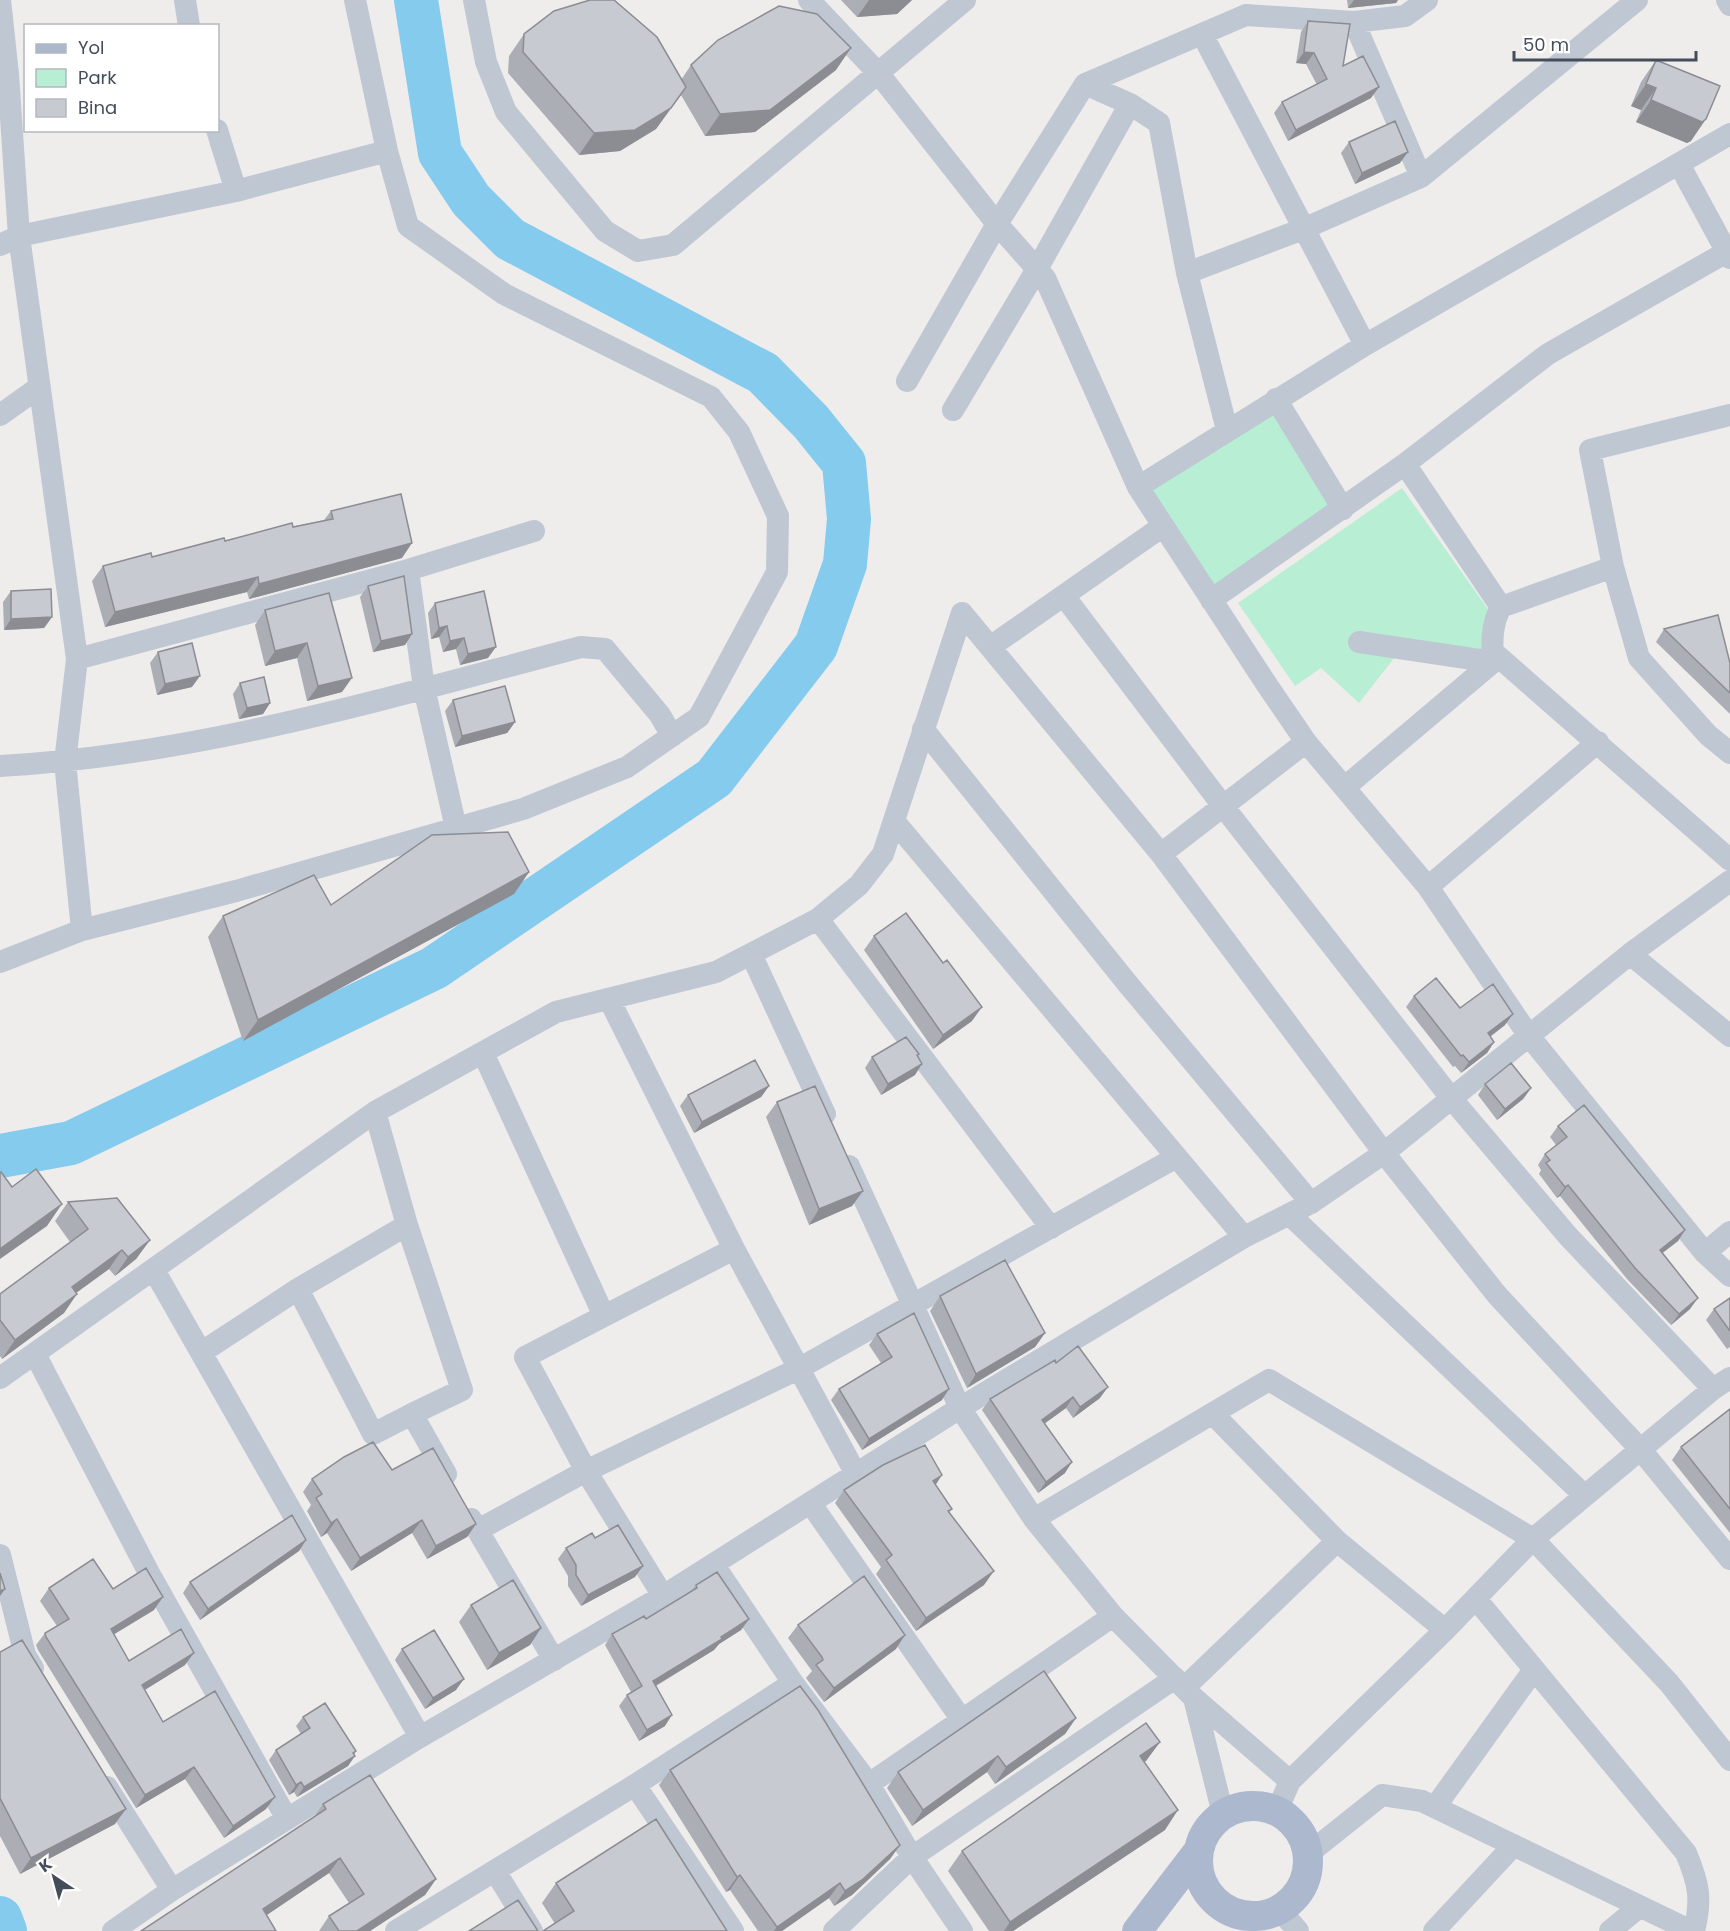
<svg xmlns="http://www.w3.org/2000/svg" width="1730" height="1931" font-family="Poppins,sans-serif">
<rect width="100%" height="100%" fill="#efecec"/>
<path fill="#b8efd4" d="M1276 399 1343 509 1211 600 1138 487Z
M1402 488 1495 619 1493 662 1402 648 1359 703 1321 668 1295 686 1238 603Z"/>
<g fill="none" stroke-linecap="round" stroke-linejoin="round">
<path stroke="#84cbed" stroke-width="44" d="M0 1156 71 1143 434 968 714 778 816 646 845 564 849 519 844 463 811 422 763 373 510 239 471 200 440 153 416 0
M0 1918 5 1931"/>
<path stroke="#bfc7d2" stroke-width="22" d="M185 0 189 26
M474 0 486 62 506 112 605 231 638 251 673 245 965 0
M809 0 879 74 997 224 1045 278 1138 487 1265 682 1306 742 1428 887 1529 1036 1705 1253 1730 1276
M1727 0 1730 5
M1354 22 1421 177
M1202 34 1365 345
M8 74 19 236 236 191 387 151 355 0
M0 80 8 74 0 0
M1085 84 1130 104 1159 123 1187 273 1227 430
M217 130 236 191
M1679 164 1730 258
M0 245 19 236 77 659 65 762 82 930
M1187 273 1303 229 1421 177 1637 0
M907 381 997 224 1085 84 1246 15 1354 22 1405 16 1427 0
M1276 399 1343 509
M953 410 1037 269 1130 104
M0 415 38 388
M1730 415 1590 450 1613 567 1639 658 1708 735 1730 753
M1405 464 1501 607
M1138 487 1365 345 1730 134
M408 570 424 688 456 828
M1064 596 1223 806 1451 1098 1568 1236 1713 1389
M1211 600 1405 464 1548 354 1730 250
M962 613 1161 854 1384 1153 1497 1295 1641 1450 1730 1559
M1359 642 1493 662
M990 647 1163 526
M1492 651 1730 860
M77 659 408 570 534 531
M923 729 1127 983 1311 1203
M0 766C198 755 390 697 581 647L605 649 660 715 672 736
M1345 787 1493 662C1492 642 1491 625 1501 607L1613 567
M894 821 1244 1237
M1161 854 1306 742
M1428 887 1598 742
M818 919 1051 1228
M751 954 825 1114
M1630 954 1730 1036
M0 962 82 930 236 891 523 809 627 767 699 717 777 572 778 516 739 432 711 397 504 294 408 226 387 151
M609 999 734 1249 856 1474
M483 1053 604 1316 525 1357 586 1471 663 1596
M375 1112 407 1225 462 1390 412 1414 446 1474
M849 1166 960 1408 1034 1519 1113 1616 1194 1698 1290 1781
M1289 1214 1584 1495
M1705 1253 1730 1232
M154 1270 420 1737
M298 1289 373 1434 412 1414
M604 1316 734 1249
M202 1352 298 1289 407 1225
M35 1354 150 1575 287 1819
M0 1378 375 1112 556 1012 716 972 818 919 859 885 883 854 962 613
M1213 1414 1337 1541 1445 1630
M811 1504 962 1720
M471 1519 554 1660
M1034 1519 1269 1380 1533 1539 1669 1683 1730 1760
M478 1530 586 1471 798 1369 1175 1158
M0 1555 25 1655 33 1668
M714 1565 793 1683 869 1784 912 1857 962 1931
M1476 1599 1686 1853C1699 1884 1702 1899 1694 1931
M1184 1688 1337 1541
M1194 1698 1223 1814
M869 1784 1113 1616
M635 1785 733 1931
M107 1787 172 1890
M1435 1807 1533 1671
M1277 1811 1290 1781 1445 1630 1533 1539 1713 1389 1730 1378
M1308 1854 1382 1795 1422 1801 1691 1931
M495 1871 532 1931
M1280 1910 1298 1931
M113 1931 172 1890 420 1737 663 1596 960 1408 1244 1237 1311 1203 1384 1153 1630 954 1730 881
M396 1931 635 1785 793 1683
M834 1931 912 1857 1175 1678
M1434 1931 1514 1845
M1610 1931 1639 1907"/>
<path stroke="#abb8cd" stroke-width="30" d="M1198 1861a55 55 0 1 1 110 0a55 55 0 1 1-110 0Z
M1137 1931 1199 1850"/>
</g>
<path fill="#acaeb5" d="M841 0H912L897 14 857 17Z
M1347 0H1398L1396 3 1348 8Z
M1308 21 1343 66 1371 98 1288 141 1274 113 1282 102 1317 85 1306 64 1296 63 1301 32Z
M524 34 681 80 691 65 836 70 755 132 705 136 681 95 656 129 620 151 579 155 508 73 509 56Z
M1656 60 1691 141 1687 143 1636 122 1641 110 1631 106 1641 82Z
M1349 142 1400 163 1355 184 1341 153Z
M331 511 402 558 249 599 247 592 105 627 92 581 103 566 152 557 225 541 324 520Z
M368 586 412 634 405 645 373 652 360 597Z
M11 591 52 617 44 628 4 630 3 602Z
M329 593 342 692 307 701 297 658 265 666 255 625 265 610Z
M435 603 488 658 460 665 456 649 443 652 439 637 431 639 428 613Z
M1664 629 1730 663V714L1656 642Z
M158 652 192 687 157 695 150 663Z
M240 683 270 703 263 714 239 719 233 694Z
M453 700 515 722 507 733 455 747 445 711Z
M529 872 514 894 243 1041 208 937 223 916 331 905Z
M874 936 943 963 972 1021 933 1049 864 950Z
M1414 996 1460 1008 1505 1025 1490 1037 1494 1042 1487 1053 1461 1073 1455 1066 1453 1067 1406 1007Z
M919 1054 918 1056 915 1075 881 1095 865 1068 872 1057Z
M1485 1084 1531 1088 1523 1099 1497 1120 1478 1095Z
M769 1086 761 1097 694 1133 680 1106 688 1095Z
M777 1102 863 1191 852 1206 809 1225 766 1117Z
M1558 1126 1685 1230 1678 1241 1662 1253 1690 1309 1671 1325 1627 1279 1560 1196 1557 1198 1539 1174 1541 1170 1538 1165 1545 1154 1556 1145 1550 1137Z
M68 1202 150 1240 136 1259 115 1276 109 1269 76 1293 64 1313 2 1359 0 1356V1294L70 1242 55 1221Z
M940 1296 1045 1333 1035 1347 967 1388 930 1311Z
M1730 1298V1347L1727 1349 1706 1320 1714 1309Z
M877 1334 942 1400 862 1450 831 1400 839 1389 881 1363 869 1345Z
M1056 1363 1100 1398 1073 1418 1066 1408 1044 1424 1065 1473 1038 1493 982 1410 990 1399Z
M1730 1409V1533L1672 1460 1681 1447Z
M392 1470 476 1524 467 1537 427 1559 412 1533 351 1571 327 1533 321 1537 307 1511 311 1505 303 1492 312 1479Z
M935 1485 952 1509 949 1513 984 1585 916 1631 876 1574 881 1567 835 1503 844 1490Z
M595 1538 635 1577 581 1606 568 1586V1576L558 1559 566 1548Z
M306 1540 299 1551 200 1620 183 1593 190 1582Z
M696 1585 749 1619 741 1630 719 1644 714 1650 656 1686 665 1726 639 1741 619 1706 627 1695 631 1692 605 1645 612 1634 646 1619 691 1591Z
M49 1588 113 1589 154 1610 114 1634 129 1661 185 1665 145 1690 163 1722 266 1809 224 1838 185 1779 136 1808 38 1650 36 1645 45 1633 57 1626 40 1601Z
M471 1605 541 1628 530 1645 487 1670 459 1622Z
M798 1625 896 1649 824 1702 806 1678 812 1671 788 1638Z
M402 1649 456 1690 425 1709 395 1660Z
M0 1652 115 1824 20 1874 0 1836Z
M303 1717 356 1751 348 1766 297 1797 294 1792 289 1795 269 1760 276 1750 301 1734 296 1726Z
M1076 1718 1065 1734 995 1784 987 1772 912 1826 887 1788 898 1772Z
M1160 1742 1144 1763 1165 1830 1013 1931H989L948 1871 962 1851Z
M670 1770 900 1845 890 1859 852 1895 834 1906 829 1898 782 1931H758L730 1890 726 1892 659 1785Z
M323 1804 436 1879 425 1895 370 1931H319L329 1916 349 1903 329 1873 266 1915 141 1931 314 1817Z
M556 1883 727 1931 555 1924 542 1903Z"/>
<path fill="#8c8d93" d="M869 0H912L897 14 857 17Z
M1354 0H1398L1396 3 1348 8Z
M851 48 836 70 755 132 705 136 720 114Z
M1304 52 1314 53 1306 64 1296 63Z
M1646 84 1656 88 1641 110 1631 106Z
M686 87 656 129 620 151 579 155 594 133Z
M1379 87 1371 98 1288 141 1296 130Z
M1651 100 1706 119 1691 141 1687 143 1636 122Z
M1408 152 1400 163 1355 184 1362 173Z
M412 543 402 558 249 599 259 584Z
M258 577 247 592 105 627 115 612Z
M52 617 44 628 4 630 11 619Z
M447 626 439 637 431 639 439 628Z
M412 634 405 645 373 652 381 641Z
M464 638 456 649 443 652 450 641Z
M307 643 297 658 265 666 275 651Z
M496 647 488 658 460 665 468 654Z
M200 676 192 687 157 695 165 684Z
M352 678 342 692 307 701 318 686Z
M270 703 263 714 239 719 247 708Z
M515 722 507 733 455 747 462 736Z
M529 872 514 894 243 1041 258 1020Z
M982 1007 972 1021 933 1049 943 1035Z
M1513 1014 1505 1025 1480 1044 1488 1033Z
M1494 1042 1487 1053 1461 1073 1469 1062Z
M922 1064 915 1075 881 1095 888 1084Z
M769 1086 761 1097 694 1133 702 1122Z
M1531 1088 1523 1099 1497 1120 1505 1109Z
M1568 1185 1560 1196 1557 1198 1565 1187Z
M863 1191 852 1206 809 1225 819 1209Z
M62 1204 47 1226 0 1259V1249Z
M1685 1230 1678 1241 1652 1261 1660 1250Z
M150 1240 136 1259 115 1276 128 1257Z
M122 1250 109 1269 58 1306 72 1287Z
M77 1294 64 1313 2 1359 15 1340Z
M1698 1298 1690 1309 1671 1325 1679 1314Z
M1045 1333 1035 1347 967 1388 976 1374Z
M1108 1387 1100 1398 1073 1418 1080 1407Z
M949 1389 942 1400 862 1450 869 1439Z
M1073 1397 1066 1408 1034 1431 1042 1420Z
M1072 1462 1065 1473 1038 1493 1046 1482Z
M942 1475 933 1489V1481Z
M337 1519 327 1533 321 1537 331 1523Z
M422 1520 412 1533 351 1571 360 1558Z
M476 1524 467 1537 427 1559 436 1546Z
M306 1540 299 1551 200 1620 208 1609Z
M643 1566 635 1577 581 1606 588 1595Z
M994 1571 984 1585 916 1631 926 1618Z
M5 1589 0 1596V1591Z
M163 1597 154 1610 103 1641 111 1629Z
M749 1619 741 1630 719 1644 714 1650 645 1692 653 1681Z
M541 1628 530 1645 487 1670 499 1653Z
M905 1635 896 1649 824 1702 834 1688Z
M194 1653 185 1665 133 1697 142 1685Z
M464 1679 456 1690 425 1709 433 1698Z
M672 1715 665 1726 639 1741 647 1730Z
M1076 1718 1065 1734 995 1784 1006 1767Z
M1160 1742 1146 1761 1126 1775 1140 1756Z
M356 1751 351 1758 355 1756 348 1766 297 1797 304 1787Z
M998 1756 987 1772 912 1826 923 1810Z
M194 1767 185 1779 136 1808 145 1795Z
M301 1782 294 1792 289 1795 296 1785Z
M275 1797 266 1809 224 1838 233 1826Z
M126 1809 115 1824 20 1874 31 1858Z
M1178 1810 1165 1830 1013 1931H1004L1010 1922Z
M900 1845 890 1859 852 1895 834 1906 845 1891Z
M340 1858 329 1873 252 1925 263 1909Z
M740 1875 730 1890 726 1892 737 1877Z
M436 1879 425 1895 370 1931H357Z
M840 1883 829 1898 782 1931H774L777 1927Z"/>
<path fill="#c8cad2" stroke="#8c8d93" stroke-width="1.5" d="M590 0H614L657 37 686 87 671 108 635 130 594 133 523 52 524 34 554 11Z
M779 6 817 14 851 48 770 110 720 114 691 65 718 40Z
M1308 21 1350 24 1343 66 1363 56 1379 87 1296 130 1282 102 1327 79 1314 53 1304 52Z
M1656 60 1720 86 1706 119 1702 122 1651 100 1656 88 1646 84Z
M1395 121 1408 152 1362 173 1349 142Z
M401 494 412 543 259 584 258 577 115 612 103 566 151 553 152 557 224 538 225 541 292 523 293 527 333 519 331 511Z
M404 576 412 634 381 641 368 586Z
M51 589 52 617 11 619V591Z
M484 591 496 647 468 654 464 638 450 641 447 626 439 628 435 603Z
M329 593 352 678 318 686 307 643 275 651 265 610Z
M1718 615 1730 663V693L1664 629Z
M192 643 200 676 165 684 158 652Z
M264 677 270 703 247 708 240 683Z
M505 686 515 722 462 736 453 700Z
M508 832 529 872 258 1020 223 916 314 875 331 905 432 835Z
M906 913 943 963 947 960 982 1007 943 1035 874 936Z
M1436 978 1460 1008 1493 984 1513 1014 1488 1033 1494 1042 1469 1062 1463 1055 1461 1056 1414 996Z
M906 1037 919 1054 917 1055 922 1064 888 1084 872 1057Z
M755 1060 769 1086 702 1122 688 1095Z
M1511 1063 1531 1088 1505 1109 1485 1084Z
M815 1086 863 1191 819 1209 777 1102Z
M1584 1105 1685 1230 1660 1250 1698 1298 1679 1314 1635 1268 1568 1185 1565 1187 1546 1163 1550 1160 1545 1154 1567 1137 1558 1126Z
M36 1169 62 1204 0 1249V1173L1 1172 12 1187Z
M117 1198 150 1240 128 1257 122 1250 72 1287 77 1294 15 1340 0 1320V1294L88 1229 68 1202Z
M1005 1260 1045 1333 976 1374 940 1296Z
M1730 1298V1331L1714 1309Z
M914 1313 949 1389 869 1439 839 1389 892 1357 877 1334Z
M1078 1346 1108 1387 1080 1407 1073 1397 1042 1420 1072 1462 1046 1482 990 1399 1055 1360 1056 1363Z
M1730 1409V1509L1681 1447Z
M373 1442 392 1470 433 1448 476 1524 436 1546 422 1520 360 1558 337 1519 331 1523 316 1498 322 1494 312 1479 344 1457Z
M925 1445 942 1475 933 1481 952 1509 948 1511 994 1571 926 1618 886 1560 892 1555 844 1490 883 1465Z
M292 1515 306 1540 208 1609 190 1582Z
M618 1525 643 1566 588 1595 576 1575V1565L566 1548 592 1533 595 1538Z
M93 1559 113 1589 146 1568 163 1597 111 1629 129 1661 181 1629 194 1653 142 1685 163 1722 215 1691 275 1797 233 1826 194 1767 145 1795 46 1637 45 1633 69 1619 49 1588Z
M717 1572 749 1619 721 1637 722 1639 653 1681 672 1715 647 1730 627 1695 642 1686 612 1634 644 1616 646 1619 697 1588 696 1585Z
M0 1573 5 1589 0 1591Z
M864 1576 905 1635 834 1688 816 1665 823 1660 822 1657 798 1625Z
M513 1580 541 1628 499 1653 471 1605Z
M434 1630 464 1679 433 1698 402 1649Z
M22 1640 126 1809 31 1858 0 1798V1652Z
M1044 1671 1076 1718 1006 1767 998 1756 923 1810 898 1772Z
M800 1686 818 1710 900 1845 862 1880 845 1891 840 1883 777 1927 740 1875 737 1877 670 1770Z
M325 1703 356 1751 353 1753 355 1756 304 1787 301 1782 296 1785 276 1750 310 1728 303 1717Z
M1146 1723 1160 1742 1140 1756 1178 1810 1010 1922 962 1851Z
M370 1775 436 1879 357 1931H339L329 1916 364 1894 340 1858 263 1909 276 1931H141L326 1809 323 1804Z
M656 1819 727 1931H543L574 1911 556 1883Z
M518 1900 538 1931H469Z"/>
<rect x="24" y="24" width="195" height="108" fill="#ffffff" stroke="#b4b8bd" stroke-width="1.5"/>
<rect x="36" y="44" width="30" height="9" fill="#abb8cd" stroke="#b4b8bd" stroke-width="1.5"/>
<text x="78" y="54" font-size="18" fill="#444d5a">Yol</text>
<rect x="36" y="69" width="30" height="18" fill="#b8efd4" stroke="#b4b8bd" stroke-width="1.5"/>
<text x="78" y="84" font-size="18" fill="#444d5a">Park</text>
<rect x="36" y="99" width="30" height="18" fill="#c8cad2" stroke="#b4b8bd" stroke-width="1.5"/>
<text x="78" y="114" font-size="18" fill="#444d5a">Bina</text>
<g transform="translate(54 1877) rotate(324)" stroke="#ffffff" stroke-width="4.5" paint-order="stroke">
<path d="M0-4.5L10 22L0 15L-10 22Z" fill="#444d5a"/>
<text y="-9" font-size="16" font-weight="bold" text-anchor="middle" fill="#444d5a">K</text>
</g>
<path d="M1514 51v9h182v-9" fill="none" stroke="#444d5a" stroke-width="3"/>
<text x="1523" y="51" font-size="18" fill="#444d5a" stroke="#ffffff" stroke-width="4.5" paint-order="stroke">50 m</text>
</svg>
